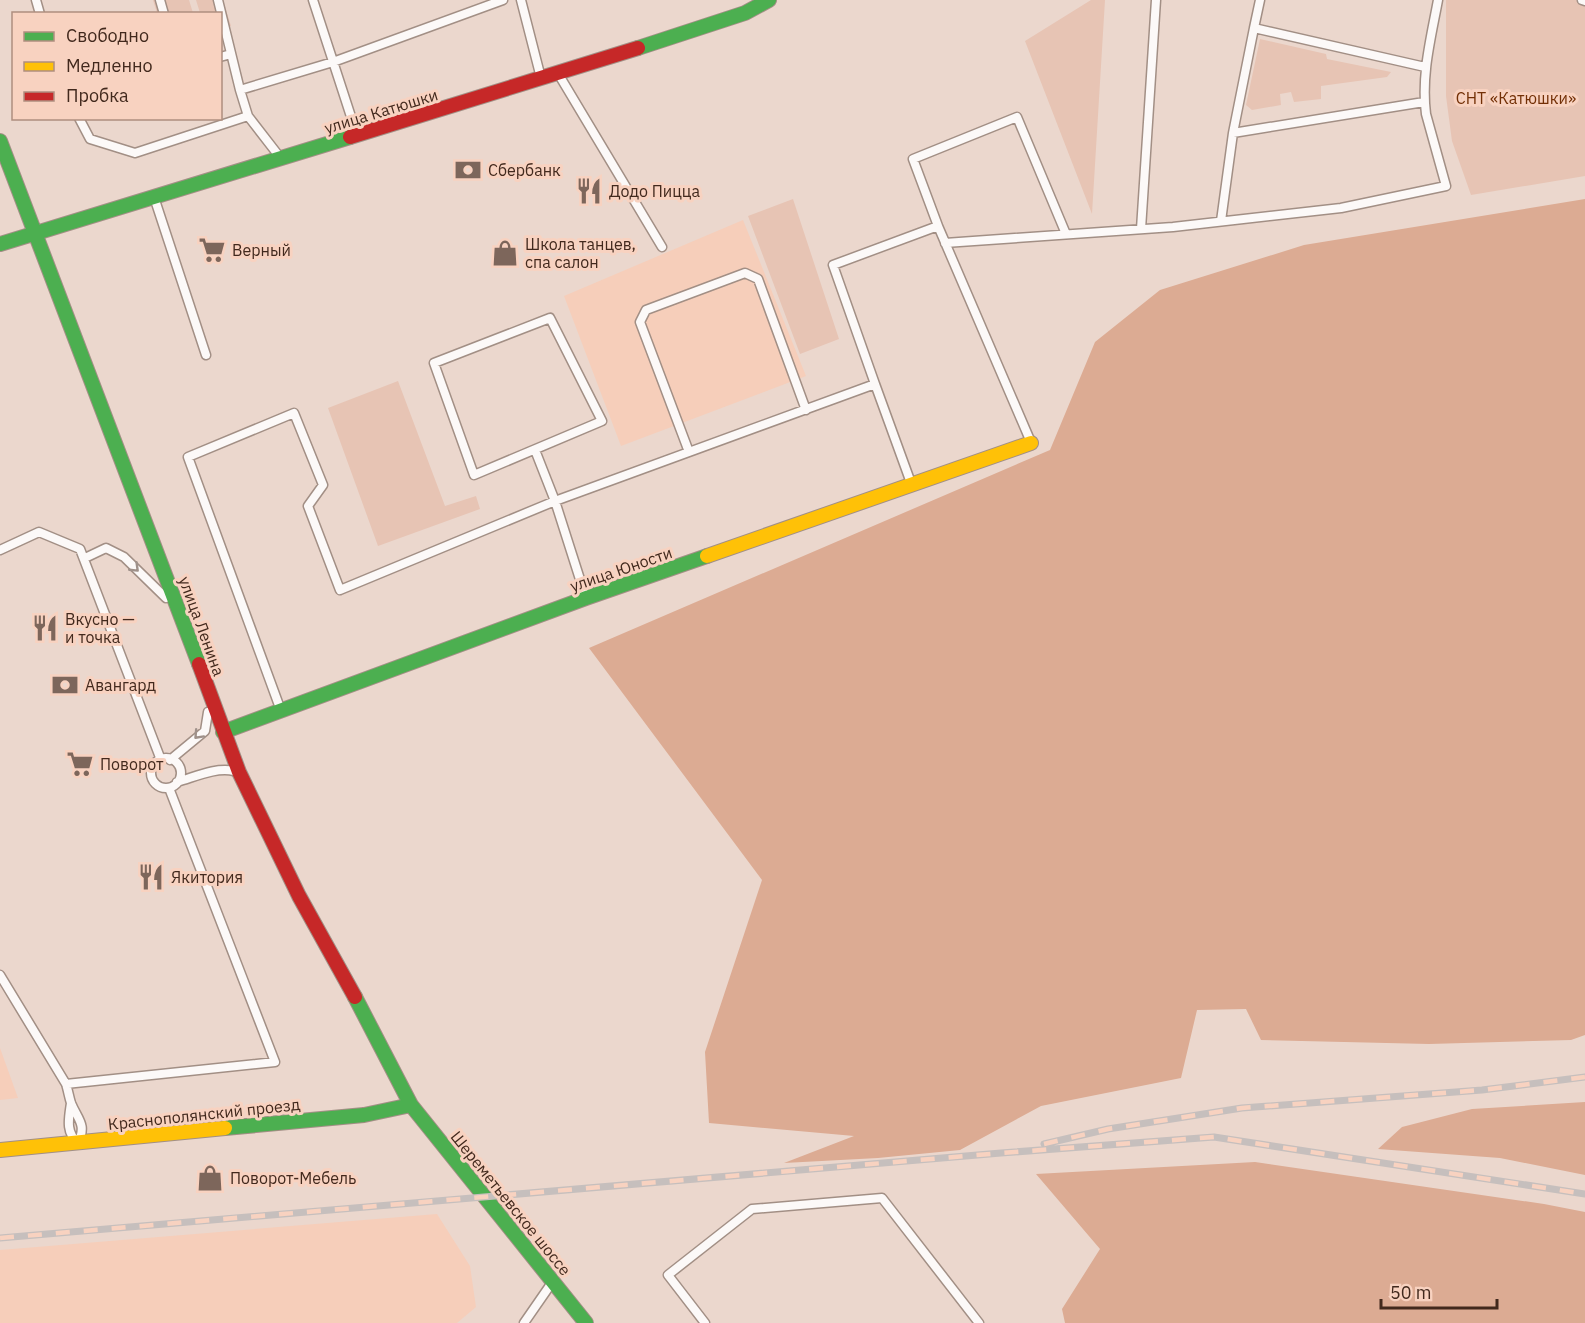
<svg xmlns="http://www.w3.org/2000/svg" width="1585" height="1323" font-family="'IBM Plex Sans',sans-serif">
<rect width="100%" height="100%" fill="#ebd7cd"/>
<path fill="#f6ceba" d="M743 220 806 376 621 446 564 296Z
M0 1048 18 1098 0 1100Z
M437 1214 470 1266 476 1307 457 1323H0V1250Z"/>
<path fill="#e7c4b4" d="M153 0H189L193 13H157Z
M196 0H223L231 26 221 29 220 14 200 13Z
M1091 0H1105L1092 214 1025 41Z
M1446 0H1585V176L1471 195 1452 141 1446 96Z
M1260 39 1326 54 1327 59 1391 72 1387 77 1321 86V99L1294 102 1291 92 1280 94 1281 105 1252 110 1246 105Z
M793 199 839 339 800 354 748 216Z
M398 381 445 506 476 496 480 509 378 546 328 408Z"/>
<path fill="#dcab93" d="M1585 199V1035L1571 1040 1429 1044 1261 1040 1246 1009 1197 1010 1181 1078 1041 1106 960 1150 878 1158 784 1163 854 1136 709 1123 705 1052 762 880 589 648 1050 450 1095 342 1160 290 1304 245Z
M1585 1102V1175L1500 1158 1378 1149 1402 1127 1472 1109Z
M1255 1162 1544 1204 1585 1212V1323H1065L1062 1309 1100 1249 1036 1174Z"/>
<g fill="none" stroke-linecap="round" stroke-linejoin="round">
<g stroke="#a28f85" stroke-width="11">
<path id="lane" d="M36 0 40 14
M160 0 164 14
M218 0 240 90 248 116 279 156
M313 0 356 132
M521 0 541 78
M1582 0 1585 1
M1254 28 1260 0
M220 57 231 54
M559 75 662 247
M240 90 333 62 503 0
M1424 102 1233 133 1254 28 1425 67
M79 118 90 139 135 153 248 116
M155 200 206 355
M1221 221 1233 133
M938 226 913 159 1017 117 1066 234
M1141 229 1156 0
M945 243 1173 227 1341 208 1446 186 1426 114C1421 75 1431 38 1438 0
M550 318 602 421 474 475 434 363Z
M875 384 833 265 938 226 1030 440
M535 450 555 501 585 595
M689 452 640 322 646 310 745 273 758 279 806 410
M0 550 39 532 80 549 161 760
M85 558 106 548 124 557 166 598
M280 708 188 457 294 413 323 485 308 506 340 590 555 501 875 384 911 483
M151 773a15 15 0 1 1 30 0a15 15 0 1 1-30 0Z
M170 760 205 731 208 712
M177 782C195 777 215 767 234 771
M0 975 66 1084C68 1090 69 1097 71 1103 78 1120 87 1124 78 1143 65 1132 69 1118 71 1103
M66 1084 275 1062 169 788
M524 1323 551 1284
M705 1323 668 1275 752 1209 882 1198 979 1323"/>
</g>
<g stroke="#a28f85" stroke-width="16">
<path id="fast" d="M638 48 745 13 769 0
M0 141 199 664
M0 244 350 137
M223 732 586 598 707 556
M355 997 411 1105 586 1323
M225 1128 364 1115 411 1105"/>
</g>
<g stroke="#a28f85" stroke-width="16">
<path id="slow" d="M707 556 1031 443
M0 1150 225 1128"/>
</g>
<g stroke="#a28f85" stroke-width="16">
<path id="jam" d="M350 137 638 48
M199 664 239 772 299 896 355 997"/>
</g>
<use href="#lane" stroke="#fcf9f8" stroke-width="8"/>
<use href="#fast" stroke="#4caf50" stroke-width="14"/>
<use href="#slow" stroke="#ffc107" stroke-width="14"/>
<use href="#jam" stroke="#c62828" stroke-width="14"/>
<g stroke="#c6bfbd" stroke-width="7">
<path id="rail" d="M1044 1144 1108 1129 1242 1108 1482 1090 1585 1077
M0 1238 1001 1153 1214 1137 1585 1194"/>
</g>
<use href="#rail" stroke="#f8d2c0" stroke-width="4.5" stroke-dasharray="14" stroke-linecap="butt"/>
</g>
<defs><path id="oneway-chevron" d="M-2-3.5L2.5 0L-2 3.5" fill="none" stroke-width="1.6" stroke-linecap="round" stroke-linejoin="round" transform="scale(1.5)"/></defs>
<g stroke="#9f918a">
<use href="#oneway-chevron" transform="translate(135 568) rotate(44)"/>
<use href="#oneway-chevron" transform="translate(198 735) rotate(133)"/>
</g>
<defs>
<g id="bank-bare" transform="scale(2.07)"><path d="M-6-4H6V4H-6ZM0-2.3a2.3 2.3 0 1 0 0 4.6a2.3 2.3 0 1 0 0-4.6Z" fill="#7d665b" stroke="#f8d2c0" stroke-width="2.5" paint-order="stroke"/></g>
<g id="restaurant-bare" transform="scale(2.07)"><path d="M-5-6h1v4h1v-4h1v4h1v-4h1v5L-1.5 .5V6h-2V.5L-5-1ZM5-6V6H3V1.5H1.5Q1.5-4 5-6Z" fill="#7d665b" stroke="#f8d2c0" stroke-width="2.5" paint-order="stroke"/></g>
<g id="supermarket-bare" transform="scale(2.07)"><path d="M-6-5.5h2.5l.6 2H6L4.5 2H-2.5L-4.4-4H-6ZM-1.5 3.2a1.3 1.3 0 1 0 .1 0ZM3 3.2a1.3 1.3 0 1 0 .1 0Z" fill="#7d665b" stroke="#f8d2c0" stroke-width="2.5" paint-order="stroke"/></g>
<g id="shop-bare" transform="scale(2.07)"><path d="M-5-2.5h2.3a2.7 3.5 0 0 1 5.4 0H5L5.5 6h-11ZM-1.5-2.5h3a1.5 2.3 0 0 0-3 0Z" fill="#7d665b" stroke="#f8d2c0" stroke-width="2.5" paint-order="stroke"/></g>
</defs>
<g fill-rule="evenodd">
<use href="#bank-bare" x="468" y="170"/>
<use href="#restaurant-bare" x="589" y="191"/>
<use href="#supermarket-bare" x="212" y="250"/>
<use href="#shop-bare" x="505" y="253"/>
<use href="#restaurant-bare" x="45" y="628"/>
<use href="#bank-bare" x="65" y="685"/>
<use href="#supermarket-bare" x="80" y="764"/>
<use href="#restaurant-bare" x="151" y="877"/>
<use href="#shop-bare" x="210" y="1178"/>
</g>
<g text-anchor="middle" dominant-baseline="central" stroke-width="6" stroke-linejoin="round" paint-order="stroke">
<g font-size="16" fill="#722f05" stroke="#f8d2c0">
<text x="1516" y="98">СНТ «Катюшки»</text>
</g>
<g font-size="16" fill="#42291d" stroke="#f8d2c0">
<text transform="translate(381 111) rotate(-17)">улица Катюшки</text>
<text transform="translate(621 569) rotate(-19)">улица Юности</text>
<text transform="translate(202 626) rotate(70)">улица Ленина</text>
<text transform="translate(204 1114) rotate(-6)">Краснополянский проезд</text>
<text transform="translate(511 1203) rotate(51)">Шереметьевское шоссе</text>
</g>
<g font-size="16" fill="#42291d" stroke="#f8d2c0" text-anchor="start">
<text x="488" y="170">Сбербанк</text>
<text x="609" y="191">Додо Пицца</text>
<text x="525" y="244">Школа танцев,<tspan x="525" dy="18">спа салон</tspan></text>
<text x="232" y="250">Верный</text>
<text x="65" y="619">Вкусно —<tspan x="65" dy="18">и точка</tspan></text>
<text x="85" y="685">Авангард</text>
<text x="100" y="764">Поворот</text>
<text x="171" y="877">Якитория</text>
<text x="230" y="1178">Поворот-Мебель</text>
</g>
</g>
<rect x="12" y="12" width="210" height="108" fill="#f8d2c0" stroke="#af8e7f" stroke-width="1.5"/>
<rect x="24" y="32" width="30" height="9" fill="#4caf50" stroke="#af8e7f" stroke-width="1.5"/>
<text x="66" y="42" font-size="18" fill="#42291d">Свободно</text>
<rect x="24" y="62" width="30" height="9" fill="#ffc107" stroke="#af8e7f" stroke-width="1.5"/>
<text x="66" y="72" font-size="18" fill="#42291d">Медленно</text>
<rect x="24" y="92" width="30" height="9" fill="#c62828" stroke="#af8e7f" stroke-width="1.5"/>
<text x="66" y="102" font-size="18" fill="#42291d">Пробка</text>
<path d="M1381 1299v9h116v-9" fill="none" stroke="#42291d" stroke-width="3"/>
<text x="1390" y="1299" font-size="18" fill="#42291d" stroke="#f8d2c0" stroke-width="4.5" paint-order="stroke">50 m</text>
</svg>
